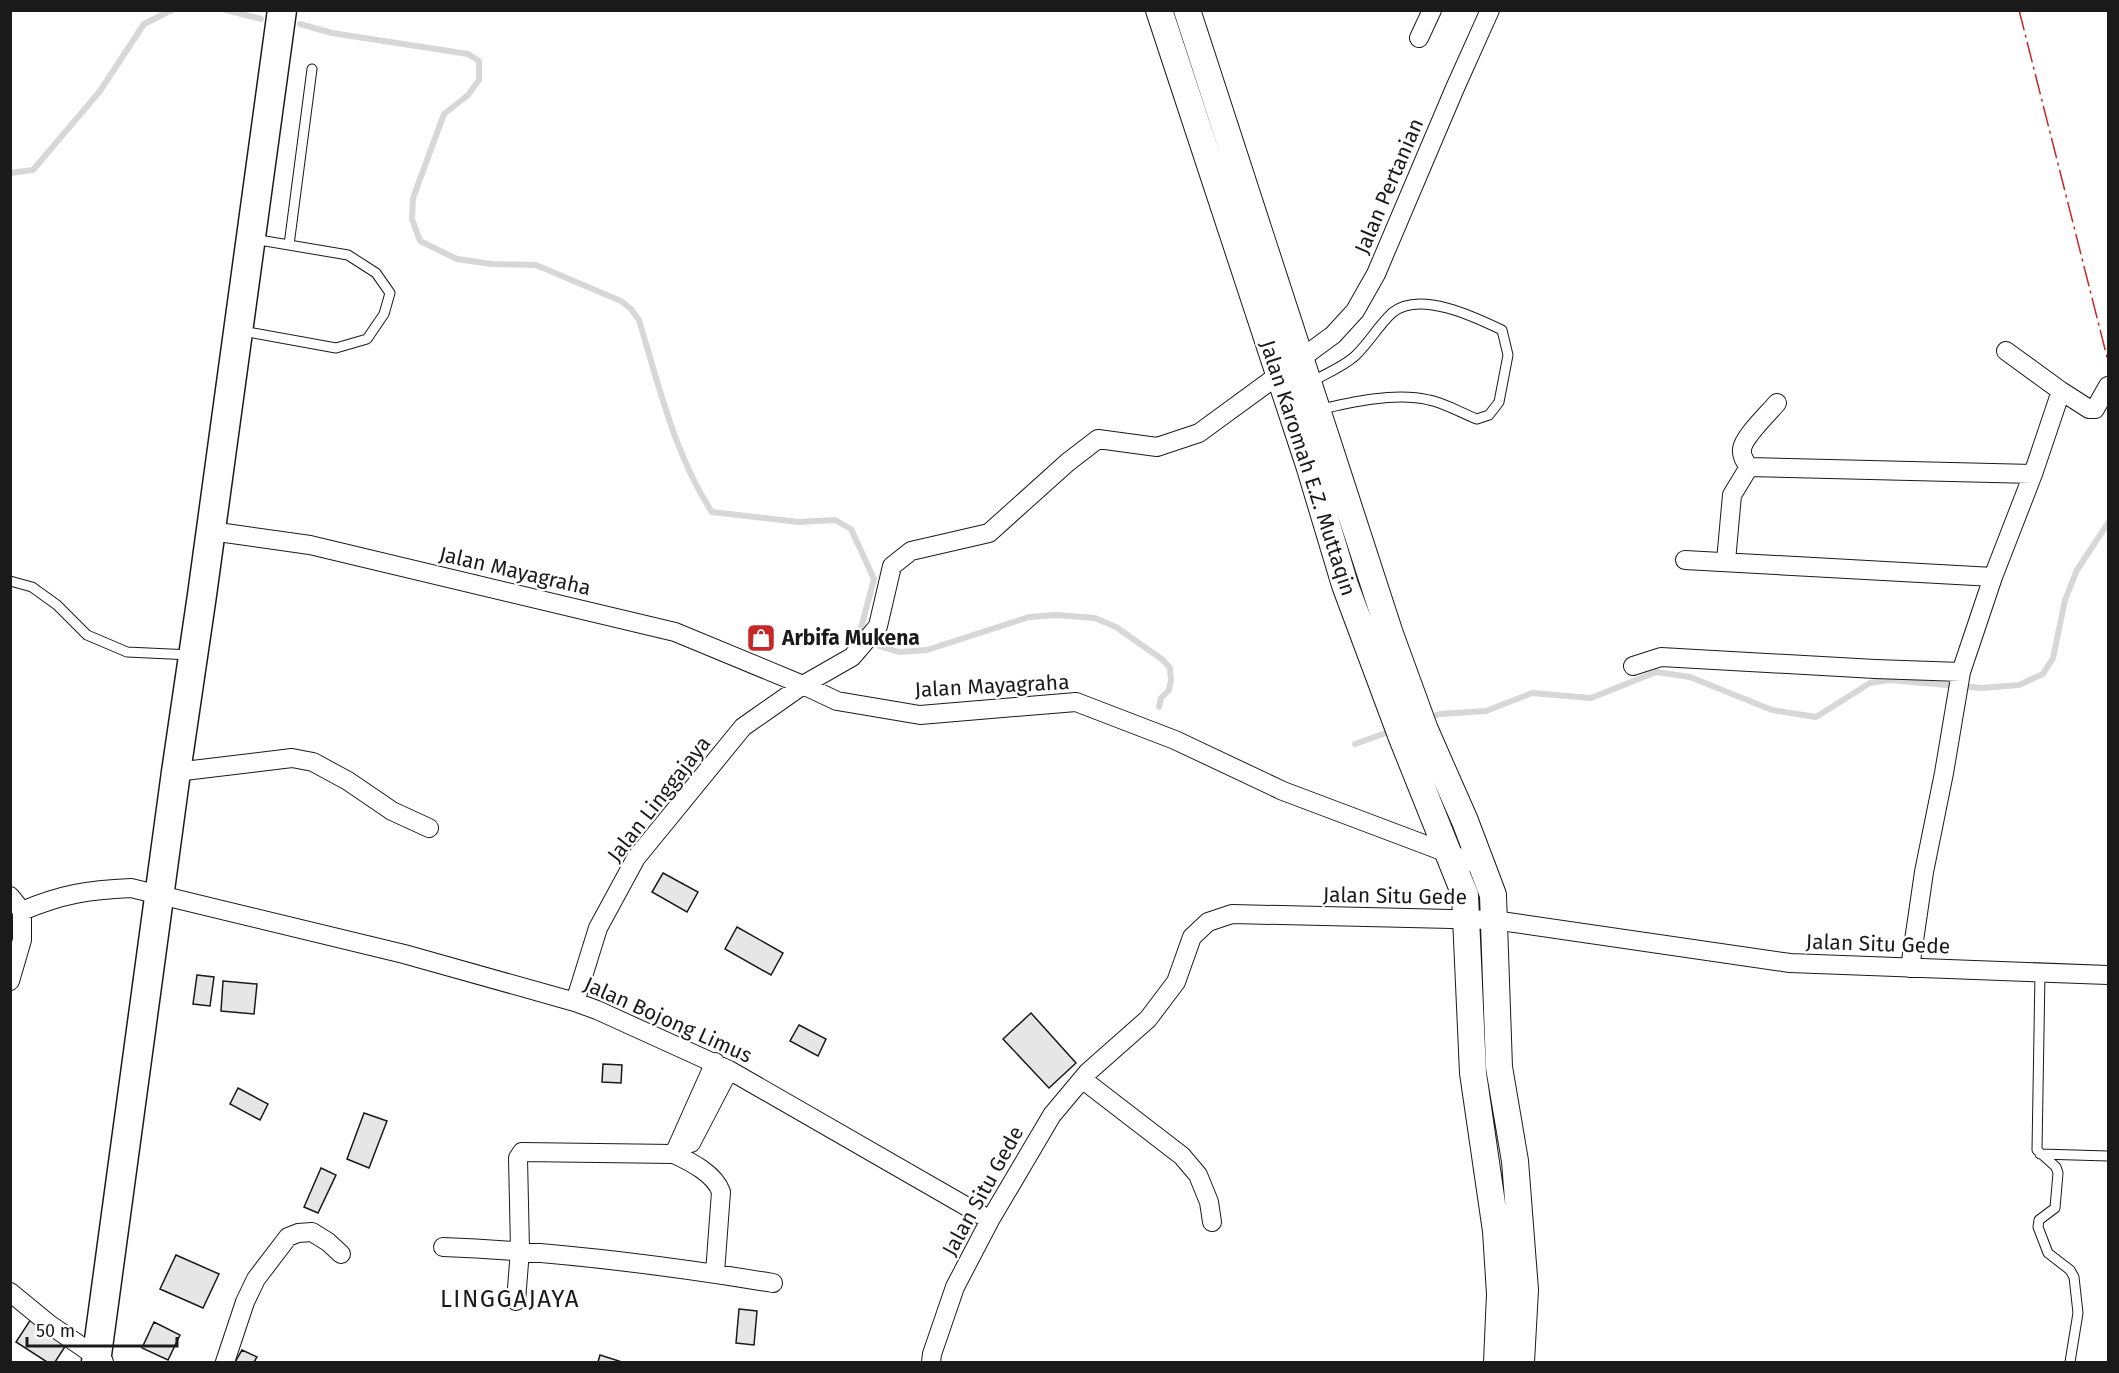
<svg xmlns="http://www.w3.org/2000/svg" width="2119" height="1373" font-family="'Fira Sans',sans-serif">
<rect width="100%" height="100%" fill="#fff"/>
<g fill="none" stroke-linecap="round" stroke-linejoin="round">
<path stroke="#d7d7d7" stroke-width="6" d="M226 10 261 19
M300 24 332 33 468 54 479 61V80L468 95 444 114 413 198 412 219 420 241 457 259 492 264 536 265 621 301 631 309 639 320C658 383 675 456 712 512L799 522 835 520 851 529 874 579 861 628 879 646 899 652 927 650 1029 617 1056 615 1095 618 1116 627 1163 660 1170 668 1171 680 1169 690 1161 698 1159 707
M10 173 33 170 100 91 144 24 172 10
M1427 718 1440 714 1486 711 1532 693 1591 698 1656 672 1690 677 1772 710 1816 717 1870 683 1889 680 1982 688 2019 685 2043 674 2053 658 2065 600 2077 570 2108 523
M1355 744 1394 730"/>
</g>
<path fill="#e6e6e6" stroke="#1a1a1a" stroke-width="1.5" d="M663 873 698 892 687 912 652 892Z
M737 927 783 953 771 975 725 949Z
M197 975 214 977 210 1006 193 1004Z
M223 981 257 984 254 1014 221 1011Z
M1031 1013 1076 1063 1049 1088 1003 1039Z
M799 1025 826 1039 818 1056 790 1041Z
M603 1064 622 1065 621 1083 602 1082Z
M238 1088 268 1104 260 1120 230 1104Z
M364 1113 387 1121 369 1168 347 1159Z
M321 1168 336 1175 318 1213 304 1207Z
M176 1255 219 1274 203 1308 160 1289Z
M739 1309 757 1311 754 1345 736 1343Z
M31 1319 68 1342 55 1362H47L16 1342Z
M154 1322 180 1335 168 1360 142 1348Z
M242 1350 257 1357 254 1362H235Z
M600 1355 622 1362H598Z"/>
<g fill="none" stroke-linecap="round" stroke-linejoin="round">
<g stroke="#1a1a1a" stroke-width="11">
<path id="lane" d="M289 245 312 69
M242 331 336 348 367 339 384 314 390 293 376 273 348 255 253 239
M1311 382C1325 374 1343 367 1355 356 1369 343 1378 326 1392 313 1419 290 1475 317 1502 330L1508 355 1499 402 1489 415 1477 419C1461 413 1445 403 1429 400 1395 392 1351 402 1318 410
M10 581 32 587 57 605 87 635 127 652 191 655
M2040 973 2037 1150 2056 1167 2058 1173 2055 1208 2039 1220 2038 1227 2048 1253 2070 1270 2074 1277 2078 1313 2070 1362
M2040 1154 2108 1156"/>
</g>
<g stroke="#1a1a1a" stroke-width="20">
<path id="street" d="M1419 38 1432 10
M2006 351 2061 391
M1777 403C1768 414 1744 436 1742 449 1741 456 1745 462 1749 467L2033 474
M211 531 310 545 675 632 803 685 837 701 920 715 1076 702 1175 740 1283 791 1482 866
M1685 560 1993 577
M1726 561 1732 495 1749 467
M1633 666 1661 657 1875 669 1961 672
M176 772 292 758 313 762 348 781 392 811 429 828
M10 896 22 911V940L10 981
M22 911C62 894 88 890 131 888L404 954 575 1002 597 1010 729 1070 990 1220
M1910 968 1924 872 1944 773 1961 672 1993 577 2033 474 2061 391 2089 409H2095L2108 386
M575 1002 598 928 636 858 743 727 803 685 852 657 864 643 878 626 892 566 911 551 989 533 1068 462 1098 439 1157 447 1199 433 1333 335 1355 311 1376 274 1455 88 1490 10
M1082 1079 1182 1156 1198 1175 1209 1202 1212 1222
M691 1143 729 1070
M674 1154 715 1062
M443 1247C553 1251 664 1265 773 1283
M10 1292 49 1324 104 1362
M516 1301 520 1250 518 1158 522 1152 674 1154C691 1162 715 1174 721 1192L715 1273
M225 1362 245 1302 256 1279 288 1237 298 1233 312 1232 328 1242 341 1254
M931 1362 932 1354 955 1287 990 1220 1052 1115 1088 1072 1148 1019 1176 982 1192 937 1208 922 1232 914 1494 920 1790 963 2108 975"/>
</g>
<g stroke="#1a1a1a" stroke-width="28">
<path id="secondary" d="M1159 10 1309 465 1345 585 1402 738 1465 895 1473 1073 1496 1231 1500 1294 1497 1362
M1187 10 1390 634 1425 730 1465 821 1493 895 1499 1067 1515 1161 1525 1290 1521 1362"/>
</g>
<g stroke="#1a1a1a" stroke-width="31">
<path id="primary" d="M96 1362 176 772 202 595 282 10"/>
</g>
<use href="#lane" stroke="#fff" stroke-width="9"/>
<use href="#street" stroke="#fff" stroke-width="18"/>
<use href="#secondary" stroke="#fff" stroke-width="26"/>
<use href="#primary" stroke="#fff" stroke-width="28"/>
<path stroke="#c62828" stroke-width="1.5" stroke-dasharray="21 4.5 3 4.5" stroke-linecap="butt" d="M2019 10 2108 361"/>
</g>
<defs>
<g id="shop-square" transform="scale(1.5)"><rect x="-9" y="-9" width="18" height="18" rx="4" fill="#c62828" stroke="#fff"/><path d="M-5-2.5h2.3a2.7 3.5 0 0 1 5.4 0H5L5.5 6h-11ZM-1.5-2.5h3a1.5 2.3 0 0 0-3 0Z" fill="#fff"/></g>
</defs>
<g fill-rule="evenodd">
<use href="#shop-square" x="761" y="638"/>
</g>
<g text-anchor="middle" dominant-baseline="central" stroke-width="4.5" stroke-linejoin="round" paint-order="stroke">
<g font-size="21" fill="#1a1a1a" stroke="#fff">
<text transform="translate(1389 186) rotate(-67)">Jalan Pertanian</text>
<text transform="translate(1308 468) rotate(72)">Jalan Karomah E.Z. Muttaqin</text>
<text transform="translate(515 571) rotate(13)">Jalan Mayagraha</text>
<text transform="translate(992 686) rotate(-3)">Jalan Mayagraha</text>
<text transform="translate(659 799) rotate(-52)">Jalan Linggajaya</text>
<text transform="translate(1395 896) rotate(1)">Jalan Situ Gede</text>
<text transform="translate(1878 944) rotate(2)">Jalan Situ Gede</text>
<text transform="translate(668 1020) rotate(24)">Jalan Bojong Limus</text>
<text transform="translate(983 1191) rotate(-61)">Jalan Situ Gede</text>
</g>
<g font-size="21" font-weight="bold" fill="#1a1a1a" stroke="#fff" text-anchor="start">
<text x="782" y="638">Arbifa Mukena</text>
</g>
<g font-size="24" letter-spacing="1.5" fill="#1a1a1a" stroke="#fff">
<text x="510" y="1299">LINGGAJAYA</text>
</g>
</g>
<rect width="2119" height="1373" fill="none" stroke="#1a1a1a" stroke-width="24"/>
<path d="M27 1337v9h150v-9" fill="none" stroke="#1a1a1a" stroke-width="3"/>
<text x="36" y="1337" font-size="18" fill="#1a1a1a" stroke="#ffffff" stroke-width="4.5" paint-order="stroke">50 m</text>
</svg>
